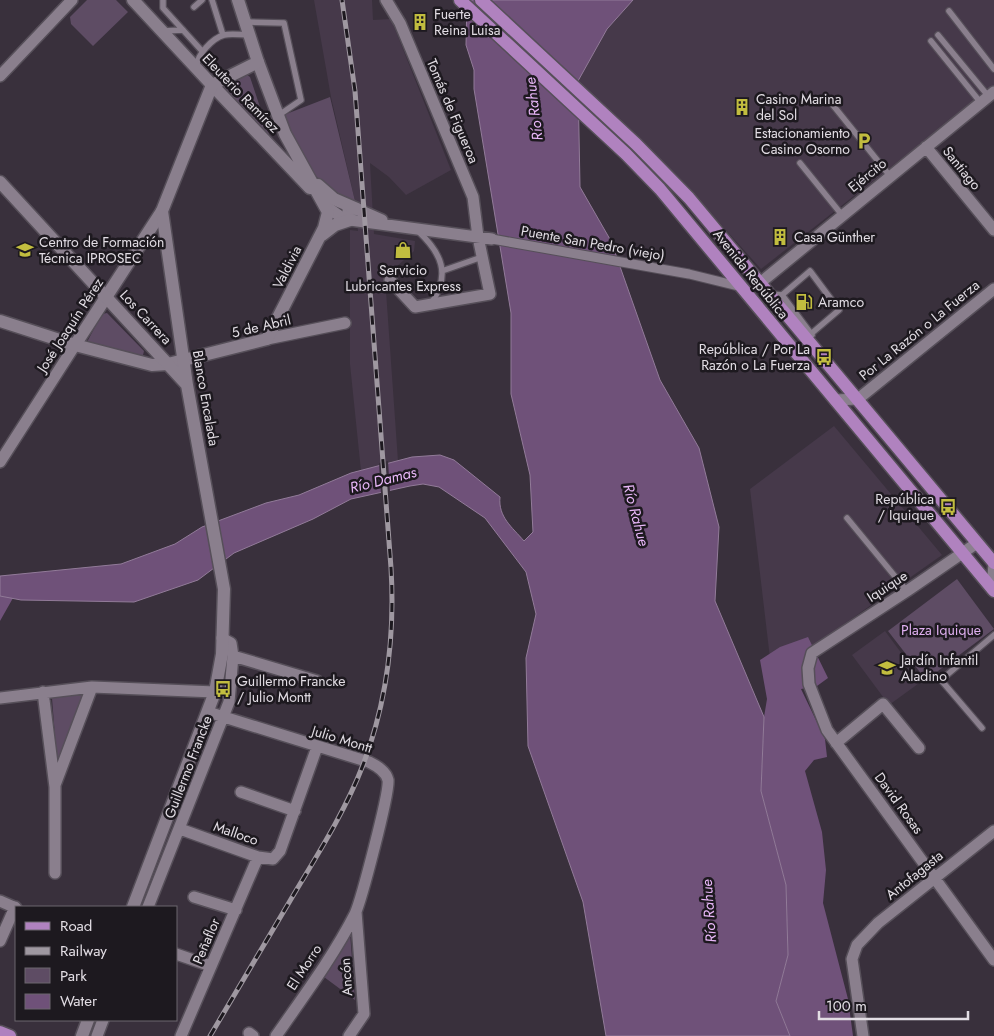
<svg xmlns="http://www.w3.org/2000/svg" width="994" height="1036" font-family="Jost,sans-serif">
<rect width="100%" height="100%" fill="#39303c"/>
<path fill="#46394a" d="M314 0H372L373 20 391 19 451 170 406 195 389 177 370 163 374 234 415 241 414 251 385 277 398 461 361 471 350 364V230L358 231 355 201 331 97Z
M633 0H994V86L761 269 695 196 578 81 607 29Z
M834 426 942 555 772 675 750 489Z
M885 631 922 681 889 705 852 655Z"/>
<path fill="#5e4c64" d="M87 0H116L128 12 93 46 71 24 70 17Z
M243 72 250 77 269 134 265 137 218 87Z
M330 97 355 201C314 191 300 150 281 116Z
M107 313 144 351 143 355 137 356 87 342 102 314Z
M957 579 994 629 926 680 888 631Z
M84 694 57 762 52 698Z
M350 932 355 1000 324 977Z"/>
<path fill="#70527a" d="M0 596 13 598 0 621Z
M808 637 828 678 817 686 801 689 825 739 827 757 814 760 805 771 822 832 826 870 823 903 848 999 853 1036H790L776 1001 788 955 786 885 761 791 764 717 767 699 760 660 780 647Z"/>
<path fill="#6f5179" stroke="#927b99" d="M467 0H633L607 29 578 81 580 187 611 241 660 380 699 448 719 527 715 601 764 717 761 791 786 885 788 955 776 1001 790 1036H606L583 902 528 746 526 658 536 614 526 572 485 518 439 487 423 484 410 486 351 499 313 519 234 553 198 580 134 602 21 600 0 596V576L121 564 175 544 202 527 266 503 299 495 351 473 412 457 440 455 454 460 500 497C498 517 512 527 524 541L533 532 530 475 511 394V313L474 89V70L466 45Z"/>
<path fill="#39303c" d="M388 461 390 492 381 494 379 463Z"/>
<g fill="none" stroke-linecap="round" stroke-linejoin="round">
<g stroke="#564f59" stroke-width="8">
<path id="service" d="M163 0V8L202 51
M212 0 223 35
M194 7 202 0
M949 11 994 69
M245 22 284 23 301 100 279 115
M163 31 183 30
M938 35 989 97
M931 41 981 103
M197 67C196 55 213 38 224 35 232 33 241 35 249 35
M828 99 890 176
M800 163 842 215
M419 232C441 253 451 274 432 302
M442 271 482 257
M770 294 782 295 812 335
M782 295 810 271 839 310 812 333
M847 518 907 591
M982 728 941 680 994 635"/>
</g>
<g stroke="#564f59" stroke-width="11">
<path id="pedestrian" d="M492 239 689 274 742 287"/>
</g>
<g stroke="#564f59" stroke-width="14">
<path id="minor" d="M386 0 400 23 473 197 478 237 490 294 415 307 390 280
M0 76 72 0
M926 147 994 230
M327 207 341 217 350 220 492 239
M348 210 357 209 382 220
M760 283 994 92
M267 339 345 323
M835 400 858 399 994 289
M0 462 75 345
M977 543 907 591 812 653 808 668 809 684 827 730 994 960
M992 589 994 563
M233 656 317 681
M43 692 55 787V873
M0 698 92 687 215 692
M208 712 369 762C377 766 386 771 388 780 390 792 361 901 355 914 333 957 303 997 276 1036
M836 743 883 704 919 748
M55 785 92 687
M241 792 295 811
M180 829 258 857 273 859 280 851 317 747
M194 897 236 910
M0 901 16 908
M148 907 229 702 233 656 231 643 222 638
M0 941 15 907
M176 954 211 966
M249 1033 253 1036
M97 1036 103 1020
M181 1036 258 857
M349 1036 364 1014 356 912
M863 1036 852 959 857 945 878 923 994 831"/>
</g>
<g stroke="#564f59" stroke-width="15">
<path id="tertiary" d="M212 85 310 188
M318 185 334 199 357 209
M322 235 335 225 350 220
M0 321 75 345 152 365 168 364 267 339 324 228 328 212 285 134 258 62
M75 345 162 211"/>
</g>
<g stroke="#564f59" stroke-width="15">
<path id="secondary" d="M133 0 212 85
M0 182 187 385
M133 907 215 692 222 654 224 589 187 385 162 211 212 85 258 62 238 0
M82 1036 88 1020"/>
</g>
<g stroke="#564f59" stroke-width="15">
<path id="primary" d="M460 0 626 154 660 189 994 591
M481 0 636 144 689 198 994 563
M0 1032 10 1036"/>
</g>
<use href="#service" stroke="#8a7f8d" stroke-width="5.5"/>
<use href="#pedestrian" stroke="#8a7f8d" stroke-width="9"/>
<use href="#minor" stroke="#8a7f8d" stroke-width="11"/>
<use href="#tertiary" stroke="#8a7f8d" stroke-width="12"/>
<use href="#secondary" stroke="#8a7f8d" stroke-width="12"/>
<use href="#primary" stroke="#b082bf" stroke-width="12"/>
<g stroke="#9f98a1" stroke-width="5">
<path id="rail" d="M210 1036C239 987 268 938 297 889 321 849 346 809 363 765 387 702 395 635 391 568L355 91 342 0"/>
</g>
<use href="#rail" stroke="#1d191f" stroke-width="3" stroke-dasharray="9" stroke-linecap="butt"/>
</g>
<defs>
<g id="building-bare" transform="scale(1.35)"><path d="M-4-6H4V6H1V3H-1V6H-4ZM-2.5-4.3h1.7v1.8h-1.7ZM.8-4.3h1.7v1.8H.8ZM-2.5-1h1.7V.8h-1.7ZM.8-1h1.7V.8H.8Z" fill="#c2bd3f" stroke="#1d191f" stroke-width="2.5" paint-order="stroke"/></g>
<g id="parking-bare" transform="scale(1.35)"><path d="M-3.5-5.5H1a3.5 3.5 0 0 1 0 7H-1V5.5H-3.5ZM-1-3.4V-.6H.8a1.4 1.4 0 0 0 0-2.8Z" fill="#c2bd3f" stroke="#1d191f" stroke-width="2.5" paint-order="stroke"/></g>
<g id="university-bare" transform="scale(1.35)"><path d="M0-5L7-2L0 1L-7-2ZM-4 1L0 2.5L4 1V4Q0 6-4 4Z" fill="#c2bd3f" stroke="#1d191f" stroke-width="2.5" paint-order="stroke"/></g>
<g id="shop-bare" transform="scale(1.35)"><path d="M-5-2.5h2.3a2.7 3.5 0 0 1 5.4 0H5L5.5 6h-11ZM-1.5-2.5h3a1.5 2.3 0 0 0-3 0Z" fill="#c2bd3f" stroke="#1d191f" stroke-width="2.5" paint-order="stroke"/></g>
<g id="fuel-bare" transform="scale(1.35)"><path d="M-5.5-6h7V0h2V4h1.3V-2.5L3-4.5l.8-.8L6-3V5H2.5V1h-1V6h-7ZM-4.2-4.7v3.2H.2V-4.7Z" fill="#c2bd3f" stroke="#1d191f" stroke-width="2.5" paint-order="stroke"/></g>
<g id="bus-bare" transform="scale(1.35)"><path d="M-5-6H5V4H4V6H2V4H-2V6H-4V4H-5ZM-3.5-4V0h7V-4ZM-3.5 1.2v1.5H-2V1.2ZM2 1.2v1.5H3.5V1.2Z" fill="#c2bd3f" stroke="#1d191f" stroke-width="2.5" paint-order="stroke"/></g>
<g id="school-bare" transform="scale(1.35)"><path d="M0-5L7-2L0 1L-7-2ZM-4 1L0 2.5L4 1V4Q0 6-4 4Z" fill="#c2bd3f" stroke="#1d191f" stroke-width="2.5" paint-order="stroke"/></g>
</defs>
<g fill-rule="evenodd">
<use href="#building-bare" x="420" y="22"/>
<use href="#building-bare" x="742" y="107"/>
<use href="#parking-bare" x="864" y="141"/>
<use href="#building-bare" x="780" y="237"/>
<use href="#university-bare" x="25" y="250"/>
<use href="#shop-bare" x="403" y="250"/>
<use href="#fuel-bare" x="804" y="302"/>
<use href="#bus-bare" x="824" y="357"/>
<use href="#bus-bare" x="948" y="507"/>
<use href="#school-bare" x="887" y="668"/>
<use href="#bus-bare" x="223" y="689"/>
</g>
<g text-anchor="middle" dominant-baseline="central" stroke-width="5" stroke-linejoin="round" paint-order="stroke">
<g font-size="14" fill="#e2dde4" stroke="#1d191f" text-anchor="start">
<text x="434" y="14">Fuerte<tspan x="434" dy="16">Reina Luisa</tspan></text>
<text x="756" y="99">Casino Marina<tspan x="756" dy="16">del Sol</tspan></text>
<text x="850" y="133" text-anchor="end">Estacionamiento<tspan x="850" dy="16">Casino Osorno</tspan></text>
<text x="794" y="237">Casa Günther</text>
<text x="39" y="242">Centro de Formación<tspan x="39" dy="16">Técnica IPROSEC</tspan></text>
<text x="403" y="270" text-anchor="middle">Servicio<tspan x="403" dy="16">Lubricantes Express</tspan></text>
<text x="818" y="302">Aramco</text>
<text x="810" y="349" text-anchor="end">República / Por La<tspan x="810" dy="16">Razón o La Fuerza</tspan></text>
<text x="934" y="499" text-anchor="end">República<tspan x="934" dy="16">/ Iquique</tspan></text>
<text x="901" y="660">Jardín Infantil<tspan x="901" dy="16">Aladino</tspan></text>
<text x="237" y="681">Guillermo Francke<tspan x="237" dy="16">/ Julio Montt</tspan></text>
</g>
<g font-size="14" fill="#e2dde4" stroke="#1d191f">
<text transform="translate(241 93) rotate(46)">Eleuterio Ramírez</text>
<text transform="translate(453 111) rotate(67)">Tomás de Figueroa</text>
<text transform="translate(962 168) rotate(51)">Santiago</text>
<text transform="translate(867 175) rotate(-39)">Ejército</text>
<text transform="translate(593 243) rotate(10)">Puente San Pedro (viejo)</text>
<text transform="translate(287 267) rotate(-63)">Valdivia</text>
<text transform="translate(751 274) rotate(51)">Avenida República</text>
<text transform="translate(146 317) rotate(47)">Los Carrera</text>
<text transform="translate(70 325) rotate(-57)">José Joaquín Pérez</text>
<text transform="translate(261 326) rotate(-13)">5 de Abril</text>
<text transform="translate(919 330) rotate(-39)">Por La Razón o La Fuerza</text>
<text transform="translate(206 398) rotate(80)">Blanco Encalada</text>
<text transform="translate(887 586) rotate(-33)">Iquique</text>
<text transform="translate(342 739) rotate(17)">Julio Montt</text>
<text transform="translate(188 767) rotate(-69)">Guillermo Francke</text>
<text transform="translate(899 803) rotate(54)">David Rosas</text>
<text transform="translate(236 833) rotate(19)">Malloco</text>
<text transform="translate(914 875) rotate(-39)">Antofagasta</text>
<text transform="translate(206 941) rotate(-67)">Peñaflor</text>
<text transform="translate(304 967) rotate(-57)">El Morro</text>
<text transform="translate(346 977) rotate(-94)">Ancón</text>
</g>
<g font-size="14" fill="#e0b0f1" stroke="#1d191f">
<text x="941" y="630">Plaza Iquique</text>
</g>
<g font-size="15" font-style="italic" fill="#e8b7f8" stroke="#1d191f">
<text transform="translate(534 109) rotate(-97)">Río Rahue</text>
<text transform="translate(383 480) rotate(-14)">Río Damas</text>
<text transform="translate(636 515) rotate(75)">Río Rahue</text>
<text transform="translate(709 911) rotate(-94)">Río Rahue</text>
</g>
</g>
<rect x="15" y="906" width="162" height="115" fill="#1d191f" stroke="#6c676e"/>
<rect x="25" y="922" width="25" height="8" fill="#b082bf" stroke="#6c676e"/>
<text x="60" y="931" font-size="15" fill="#e2dde4">Road</text>
<rect x="25" y="947" width="25" height="8" fill="#9f98a1" stroke="#6c676e"/>
<text x="60" y="956" font-size="15" fill="#e2dde4">Railway</text>
<rect x="25" y="968" width="25" height="15" fill="#5e4c64" stroke="#6c676e"/>
<text x="60" y="981" font-size="15" fill="#e2dde4">Park</text>
<rect x="25" y="994" width="25" height="15" fill="#6f5179" stroke="#6c676e"/>
<text x="60" y="1006" font-size="15" fill="#e2dde4">Water</text>
<path d="M819 1011v8h149v-8" fill="none" stroke="#e2dde4" stroke-width="2.5"/>
<text x="826" y="1011" font-size="15" fill="#e2dde4" stroke="#1d191f" stroke-width="4" paint-order="stroke">100 m</text>
</svg>
